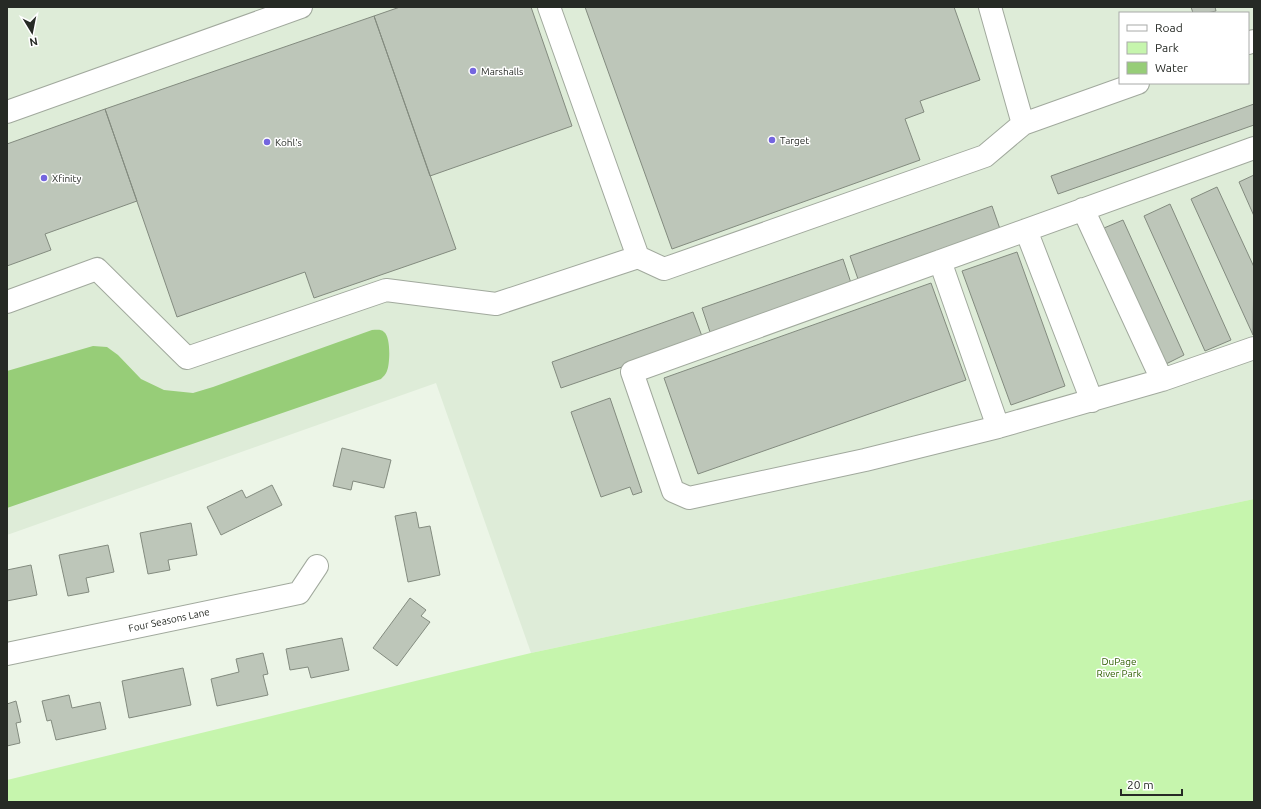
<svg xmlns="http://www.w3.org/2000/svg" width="1261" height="809" font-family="Ubuntu,sans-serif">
<rect width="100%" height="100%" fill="#ecf5e7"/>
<path fill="#deecd8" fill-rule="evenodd" d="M7 7H1254V499L531 653 436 383 7 535ZM1120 13H1248V83H1120Z"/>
<path fill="#c6f5ad" d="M1254 499V802H7V780L531 653Z"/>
<path fill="#97cd78" d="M372 330C377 330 381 329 384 332 391 337 390 364 387 371 386 374 383 377 381 379L7 508V371L93 346 107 347 118 355 141 379 164 390 193 393 213 387Z"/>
<path fill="#bdc6b9" stroke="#838b7f" d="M400 7H531L572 126 430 176 374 16Z
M585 7H954L980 80 920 101 924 112 905 119 920 160 672 249Z
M1191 7H1215L1216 11 1207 13H1193Z
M374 16 456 249 314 298 305 272 177 317 105 109Z
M1254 104V125L1058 194 1051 176Z
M105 109 137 201 45 234 51 250 7 266V144Z
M1254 175V216L1239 182Z
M1217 187 1254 267 1253 335 1191 199Z
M1170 204 1231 340 1205 351 1144 216Z
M992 206 1000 229 858 279 850 256Z
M1123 220 1184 355 1166 364 1104 228Z
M1017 252 1065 386 1011 405 962 271Z
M843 259 852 286 711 335 702 308Z
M931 283 966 380 698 474 664 378Z
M693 312 703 339 561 388 552 362Z
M610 398 642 492 633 495 630 487 601 497 571 412Z
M342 448 391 460 384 488 353 481 351 490 333 486Z
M272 485 282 505 221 535 207 507 242 490 246 498Z
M416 512 419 528 430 526 440 575 408 582 395 516Z
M191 523 197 555 168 560 170 570 148 574 140 533Z
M108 545 114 572 86 578 89 592 68 596 59 555Z
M31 565 37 595 7 601V570Z
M410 598 426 610 421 616 430 622 397 666 373 648Z
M342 638 349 670 311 678 308 667 290 670 286 649Z
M263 653 268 674 263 675 268 695 217 706 211 679 239 672 236 659Z
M183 668 191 705 129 718 122 681Z
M69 695 72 708 100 702 106 729 56 740 51 720 47 721 42 701Z
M16 701 21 722 16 723 20 743 7 746V704Z"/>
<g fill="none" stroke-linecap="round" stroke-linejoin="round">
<g stroke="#a1a99d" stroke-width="24">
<path id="minor" d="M549 7 638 257
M990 7 1023 124
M1248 43 1254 41
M7 112 301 7
M1254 148 632 372 673 491 689 498 865 460 998 427 1162 380 1254 348
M1083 209 1162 380
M1026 230 1092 401
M940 261 998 427
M7 302 97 269 187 358 386 290 496 304 638 257 664 269 985 156 1023 124 1138 83
M7 654 299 593 317 566"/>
</g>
<use href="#minor" stroke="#fff" stroke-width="22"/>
</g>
<g fill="#7465df" stroke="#fff" stroke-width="1.5">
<circle cx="473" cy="71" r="4"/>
<circle cx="772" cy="140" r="4"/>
<circle cx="267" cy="142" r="4"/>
<circle cx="44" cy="178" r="4"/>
</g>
<g text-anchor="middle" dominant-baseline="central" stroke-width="3" stroke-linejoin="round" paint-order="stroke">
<g font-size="10" fill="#262a25" stroke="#fff" text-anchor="start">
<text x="481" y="71">Marshalls</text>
<text x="780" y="140">Target</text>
<text x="275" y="142">Kohl's</text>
<text x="52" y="178">Xfinity</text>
</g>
<g font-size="10" fill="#262a25" stroke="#fff">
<text transform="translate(169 620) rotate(-12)">Four Seasons Lane</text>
</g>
<g font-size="10" fill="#2e5e00" stroke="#fff">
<text x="1119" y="661">DuPage<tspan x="1119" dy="12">River Park</tspan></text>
</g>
</g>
<rect width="1261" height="809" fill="none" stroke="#262a25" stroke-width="16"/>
<rect x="1119" y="12" width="130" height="72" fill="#ffffff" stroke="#a8aaa8"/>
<rect x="1127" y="25" width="20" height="6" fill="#ffffff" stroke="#a8aaa8"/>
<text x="1155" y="32" font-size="12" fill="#262a25">Road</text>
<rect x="1127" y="42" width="20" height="12" fill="#c6f5ad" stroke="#a8aaa8"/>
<text x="1155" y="52" font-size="12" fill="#262a25">Park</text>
<rect x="1127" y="62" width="20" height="12" fill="#97cd78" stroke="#a8aaa8"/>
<text x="1155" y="72" font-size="12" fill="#262a25">Water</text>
<g transform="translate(32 32) rotate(170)" stroke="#ffffff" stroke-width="3" paint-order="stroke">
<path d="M0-3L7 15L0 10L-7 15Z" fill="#262a25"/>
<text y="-6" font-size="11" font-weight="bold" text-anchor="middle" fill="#262a25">N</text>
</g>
<path d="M1121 789v6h61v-6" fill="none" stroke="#262a25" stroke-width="2"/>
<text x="1127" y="789" font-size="12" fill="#262a25" stroke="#ffffff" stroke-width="3" paint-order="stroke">20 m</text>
</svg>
